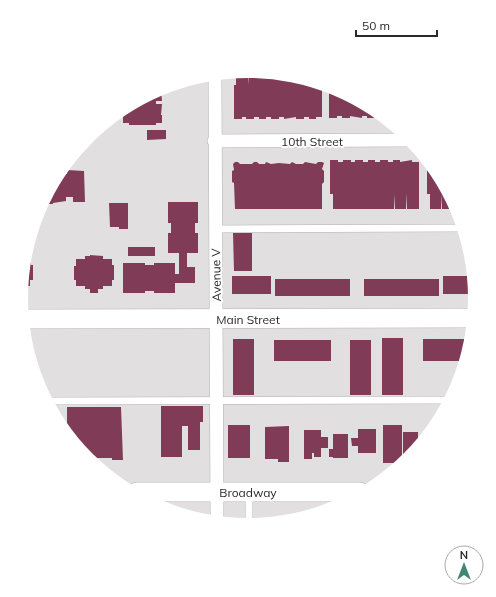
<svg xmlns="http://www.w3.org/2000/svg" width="496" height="597" font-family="Mulish,sans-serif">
<rect width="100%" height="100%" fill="#e2dfe0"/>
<path fill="#803b57" d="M248 72V85L249 72 298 81V85V82L309 84V86L310 84 322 86V117H316V119H309V117H304V119H296V117L284 119V117H279V119H271V117H266V119H259V117H254V119H246V117H242V119H234V85H236V74Z
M329 88 335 89 376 116H374V118H367V116H362V118L350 116V118H342V116H337V118H329Z
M161 89 162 101H156V104H162L161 115H162V123H156V125H129V123H123V116H124V114Z
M147 130H166V139L147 140Z
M330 160H338V162H343V160H351V162H355V160H363V162H368V160H375V162H380V160H388V162H393V160H400V162L412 160V162H419V209H407L406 193V209H395L394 194V209H345V194V209H333V194H330Z
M235 162H238L240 164H252L254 162H257L259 164H265L266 162 271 164 279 163 290 164 292 162 296 164H303L305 162 316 164 318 162H322L324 163 322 169 324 171V182L322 184V209H235L234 183 232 182V171L234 170 233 164Z
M427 166 456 209H442L441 194V209H430V194H427Z
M67 170 84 171 85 202H73V197H66V201L53 203V204H43L63 174H67Z
M168 202H198V223H195V233H198V253H187V267H195V283H175V293H154V291H145V293H123V263H145V265H154V263H175V274H179V253H168V233H171V223H168Z
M109 203H128V229H119V227H110Z
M233 233H252V271H234Z
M128 247H155V256H128Z
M90 255 103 256V259H112V265H114V280H112V286H103V289H98V293H90V289H85V286H76V280H74V266H76V259H85V256H90Z
M29 259H31V265H33V280H30V286H23Z
M232 276H271V294H232Z
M443 276H470L474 294H443Z
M275 279H350V296H275Z
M364 279H439V296H364Z
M382 338H403V395H382Z
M233 339H254V395H233Z
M423 339H467L463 361H423Z
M274 340H331V361H274Z
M350 340H371V395H350Z
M161 406H203V422H200V450H188V426H182V457H161Z
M67 407H121L123 460H112V458H90V459H87L67 428Z
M228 425H250V458H228Z
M383 425H402V463H383Z
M289 426V462H278V459H265V427Z
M358 429H376V453H358V446H352L351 438H358Z
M304 430H321V437H328V448H321V457H314V453H312V459H304Z
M403 432H418V444L409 458H403Z
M333 434H348V458H333V457H329V449H333Z"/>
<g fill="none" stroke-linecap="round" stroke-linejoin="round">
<g stroke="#b3b0b1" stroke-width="8">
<path id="lane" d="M215 229 461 228
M49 401 448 400
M249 525V494"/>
</g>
<g stroke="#b3b0b1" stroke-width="14">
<path id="street" d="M215 78 217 519
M214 141 410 140"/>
</g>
<g stroke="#b3b0b1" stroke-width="20">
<path id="secondary" d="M25 319 471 318
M137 492H360"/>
</g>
<use href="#lane" stroke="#fff" stroke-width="7"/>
<use href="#street" stroke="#fff" stroke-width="13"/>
<use href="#secondary" stroke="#fff" stroke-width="19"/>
</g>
<g text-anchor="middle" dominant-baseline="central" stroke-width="4" stroke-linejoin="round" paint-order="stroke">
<g font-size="12" fill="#2b292a" stroke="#fff">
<text x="312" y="141">10th Street</text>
<text transform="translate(216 275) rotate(-91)">Avenue V</text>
<text x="248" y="319">Main Street</text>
<text x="248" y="492">Broadway</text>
</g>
</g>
<path d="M0 0H496V597H0ZM28 298a220 220 0 1 1 440 0a220 220 0 1 1-440 0Z" fill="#fff" fill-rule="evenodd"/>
<g transform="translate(464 565)"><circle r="19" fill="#ffffff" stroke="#aaa9aa"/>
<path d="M0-3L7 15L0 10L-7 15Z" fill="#448676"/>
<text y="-6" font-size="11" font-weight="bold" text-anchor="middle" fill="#2b292a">N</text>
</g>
<path d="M356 30v6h81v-6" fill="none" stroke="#2b292a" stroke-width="2"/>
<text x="362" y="30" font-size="12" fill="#2b292a" stroke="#ffffff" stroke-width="3" paint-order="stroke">50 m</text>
</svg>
